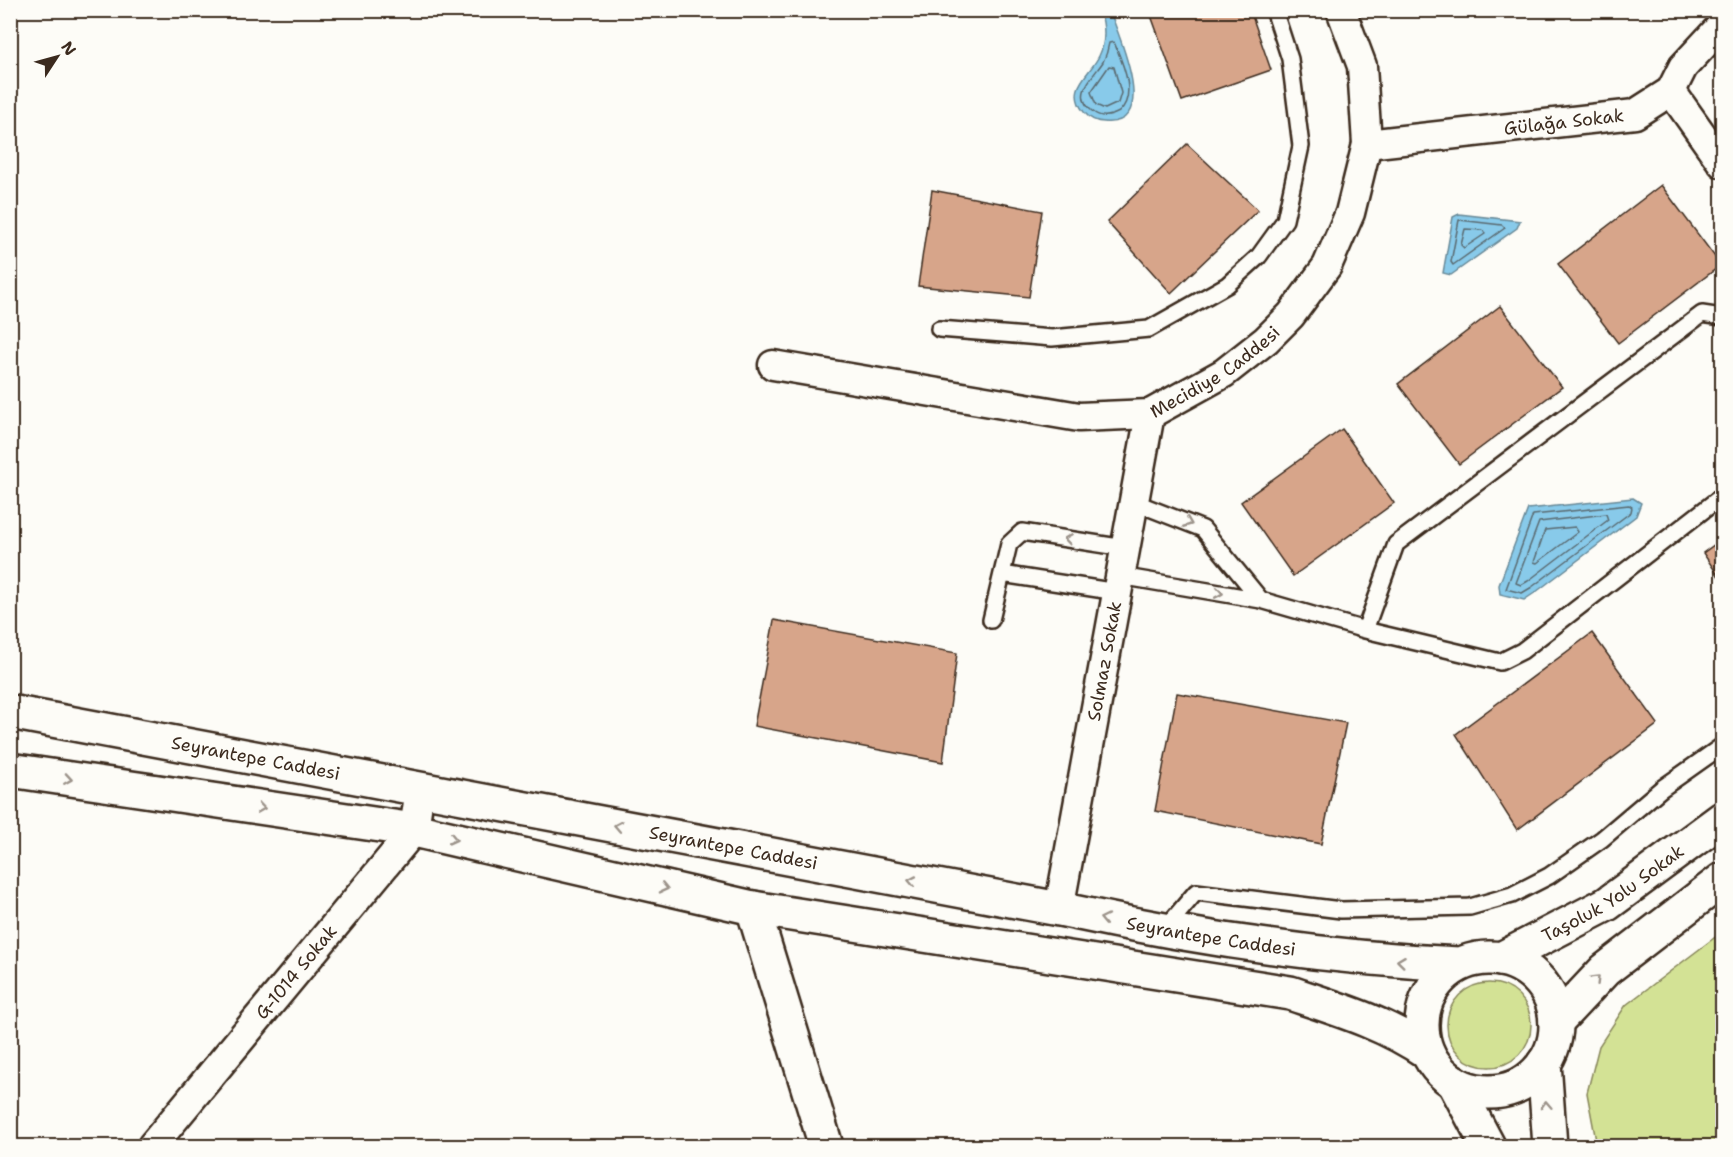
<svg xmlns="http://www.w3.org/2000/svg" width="1733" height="1157" font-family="'Shantell Sans',sans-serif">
<rect width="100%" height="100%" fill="#fdfcf7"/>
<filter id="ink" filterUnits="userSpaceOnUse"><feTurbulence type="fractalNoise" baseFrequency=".0167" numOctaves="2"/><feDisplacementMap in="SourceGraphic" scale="12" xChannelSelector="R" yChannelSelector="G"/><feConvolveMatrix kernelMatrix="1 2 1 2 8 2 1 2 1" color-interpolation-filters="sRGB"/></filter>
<g filter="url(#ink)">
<path fill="#d3e295" stroke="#87865a" stroke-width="1.5" d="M1722 932V1146H1597L1587 1093 1599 1046 1626 1005Z
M1447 1025a42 42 0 1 1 84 0a42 42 0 1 1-84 0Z"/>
<path fill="#88caea" stroke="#698a98" stroke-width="1.5" d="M1100 11H1110C1118 35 1161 127 1104 122 1096 122 1089 118 1084 112 1065 88 1090 75 1099 56 1106 42 1105 25 1100 11Z
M1459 214 1520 221 1517 228 1451 275 1443 273 1453 217Z
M1633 498 1641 503 1636 516 1536 592 1524 600 1500 594 1499 585 1528 509Z"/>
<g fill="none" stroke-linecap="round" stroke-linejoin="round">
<path stroke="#5a6a70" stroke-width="1.5" d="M1114 42C1122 62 1138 95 1119 112 1110 117 1100 118 1092 111 1071 94 1094 76 1103 62 1106 56 1108 49 1109 43Z
M1109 66 1114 67 1121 93 1118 103 1105 109 1096 105 1091 92Z
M1459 220 1502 225 1505 228 1453 265 1451 262Z
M1465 229 1483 230 1485 234 1464 248 1461 245Z
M1629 505 1632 507 1631 512 1532 587 1522 593 1506 589 1533 515Z
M1606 514 1608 520 1528 581 1521 585 1516 583 1539 522Z
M1575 527 1578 532 1537 563 1534 562 1545 530Z"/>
</g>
<path fill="#d7a58a" stroke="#3b2a1e" stroke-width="1.5" d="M1149 10H1250L1271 70 1182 101Z
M1187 144 1258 210 1171 293 1107 222Z
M1661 185 1721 265 1618 343 1558 264Z
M932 190 1042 211 1029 297 918 286Z
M1500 306 1562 387 1459 464 1398 384Z
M1342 429 1394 503 1293 576 1241 502Z
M1722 539V581L1703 553Z
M774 620 957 653 943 762 754 726Z
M1592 633 1658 724 1517 830 1456 734Z
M1177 693 1346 723 1321 844 1155 811Z"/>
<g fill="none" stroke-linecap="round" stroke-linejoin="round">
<g stroke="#3b2a1e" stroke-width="20">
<path id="service" d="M939 329 1052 338 1149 329 1227 285 1259 256 1285 220 1301 146 1290 59 1274 10
M1134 502 1203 529 1261 600
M1002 574 1117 592
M1120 576 1261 600 1365 630 1500 662 1522 651 1722 496
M991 620 1009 544 1022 532 1125 548
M1365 630 1396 544 1702 314 1722 317
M1164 930 1196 892 1341 910 1470 907 1512 895 1549 876 1602 839 1661 789 1722 746"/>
</g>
<g stroke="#3b2a1e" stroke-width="33">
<g id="minor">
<path d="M1671 91 1722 163"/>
<path id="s1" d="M1367 144 1635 114 1671 91 1683 67 1722 25"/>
<path id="s2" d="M773 365 1079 417 1150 414 1224 373 1266 340 1291 315 1327 266 1350 213 1367 144 1362 66 1341 10"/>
<path id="s3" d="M1059 909 1150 414"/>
<path id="s4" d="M152 1146 414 830 420 788"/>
</g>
</g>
<g stroke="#3b2a1e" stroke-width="38">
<path id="tertiary" d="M1544 1063 1550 1146
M1454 1082 1488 1146"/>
</g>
<g stroke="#3b2a1e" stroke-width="38">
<g id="secondary">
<path id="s5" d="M10 712 1059 909C1188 937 1327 958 1459 964"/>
<path d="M10 770 414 830 753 908 1290 993C1338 1009 1385 1023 1427 1052"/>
<circle cx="1489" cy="1025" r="67"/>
<path id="s6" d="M1501 959 1607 904 1722 819"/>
<path d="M1556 1022 1605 970 1722 880"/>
</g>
</g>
<g stroke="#3b2a1e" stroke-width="38">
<path id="primary" d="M753 908 826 1146"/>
</g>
<use href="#service" stroke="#fdfcf7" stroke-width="15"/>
<use href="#minor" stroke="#fdfcf7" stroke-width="28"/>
<use href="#tertiary" stroke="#fdfcf7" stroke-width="33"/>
<use href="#secondary" stroke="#fdfcf7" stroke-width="33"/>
<use href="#primary" stroke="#fdfcf7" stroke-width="33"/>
</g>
<defs><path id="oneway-chevron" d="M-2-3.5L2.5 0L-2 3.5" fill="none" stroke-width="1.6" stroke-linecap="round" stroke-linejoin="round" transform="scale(1.5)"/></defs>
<g stroke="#9c938a">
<use href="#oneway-chevron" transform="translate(1188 523) rotate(22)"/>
<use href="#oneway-chevron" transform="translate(1068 539) rotate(-172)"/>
<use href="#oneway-chevron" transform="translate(1219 593) rotate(10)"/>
<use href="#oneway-chevron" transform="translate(68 779) rotate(9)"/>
<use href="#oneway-chevron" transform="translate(261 808) rotate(8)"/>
<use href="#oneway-chevron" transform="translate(618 826) rotate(-169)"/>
<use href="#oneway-chevron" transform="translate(453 839) rotate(13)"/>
<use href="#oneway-chevron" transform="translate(912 881) rotate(-169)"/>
<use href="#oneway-chevron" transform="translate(664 888) rotate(13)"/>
<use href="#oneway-chevron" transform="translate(1104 919) rotate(-168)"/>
<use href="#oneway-chevron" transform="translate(1401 961) rotate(-173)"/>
<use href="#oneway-chevron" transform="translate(1596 979) rotate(-45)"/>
<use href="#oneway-chevron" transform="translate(1546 1105) rotate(-93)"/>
</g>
</g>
<g text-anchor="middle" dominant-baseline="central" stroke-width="4.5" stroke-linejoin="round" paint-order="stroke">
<g font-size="18" fill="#3b2a1e" stroke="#fdfcf7">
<text stroke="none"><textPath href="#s1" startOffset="198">Gülağa Sokak</textPath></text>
<text stroke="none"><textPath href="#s2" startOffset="459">Mecidiye Caddesi</textPath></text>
<text stroke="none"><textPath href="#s3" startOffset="252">Solmaz Sokak</textPath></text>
<text stroke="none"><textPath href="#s5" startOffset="250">Seyrantepe Caddesi</textPath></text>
<text stroke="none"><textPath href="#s5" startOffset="736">Seyrantepe Caddesi</textPath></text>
<text stroke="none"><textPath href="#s6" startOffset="130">Taşoluk Yolu Sokak</textPath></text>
<text stroke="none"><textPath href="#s5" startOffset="1222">Seyrantepe Caddesi</textPath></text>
<text stroke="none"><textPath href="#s4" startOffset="226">G-1014 Sokak</textPath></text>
</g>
</g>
<rect width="1733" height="1157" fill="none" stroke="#fdfcf7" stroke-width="36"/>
<rect x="18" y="18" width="1697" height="1121" fill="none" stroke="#3b2a1e" stroke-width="2" filter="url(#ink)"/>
<g transform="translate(57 57) rotate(54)" stroke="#fdfcf7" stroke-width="4.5" paint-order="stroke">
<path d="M0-4.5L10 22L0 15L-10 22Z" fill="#3b2a1e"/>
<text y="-9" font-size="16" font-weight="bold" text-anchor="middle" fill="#3b2a1e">N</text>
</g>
</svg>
